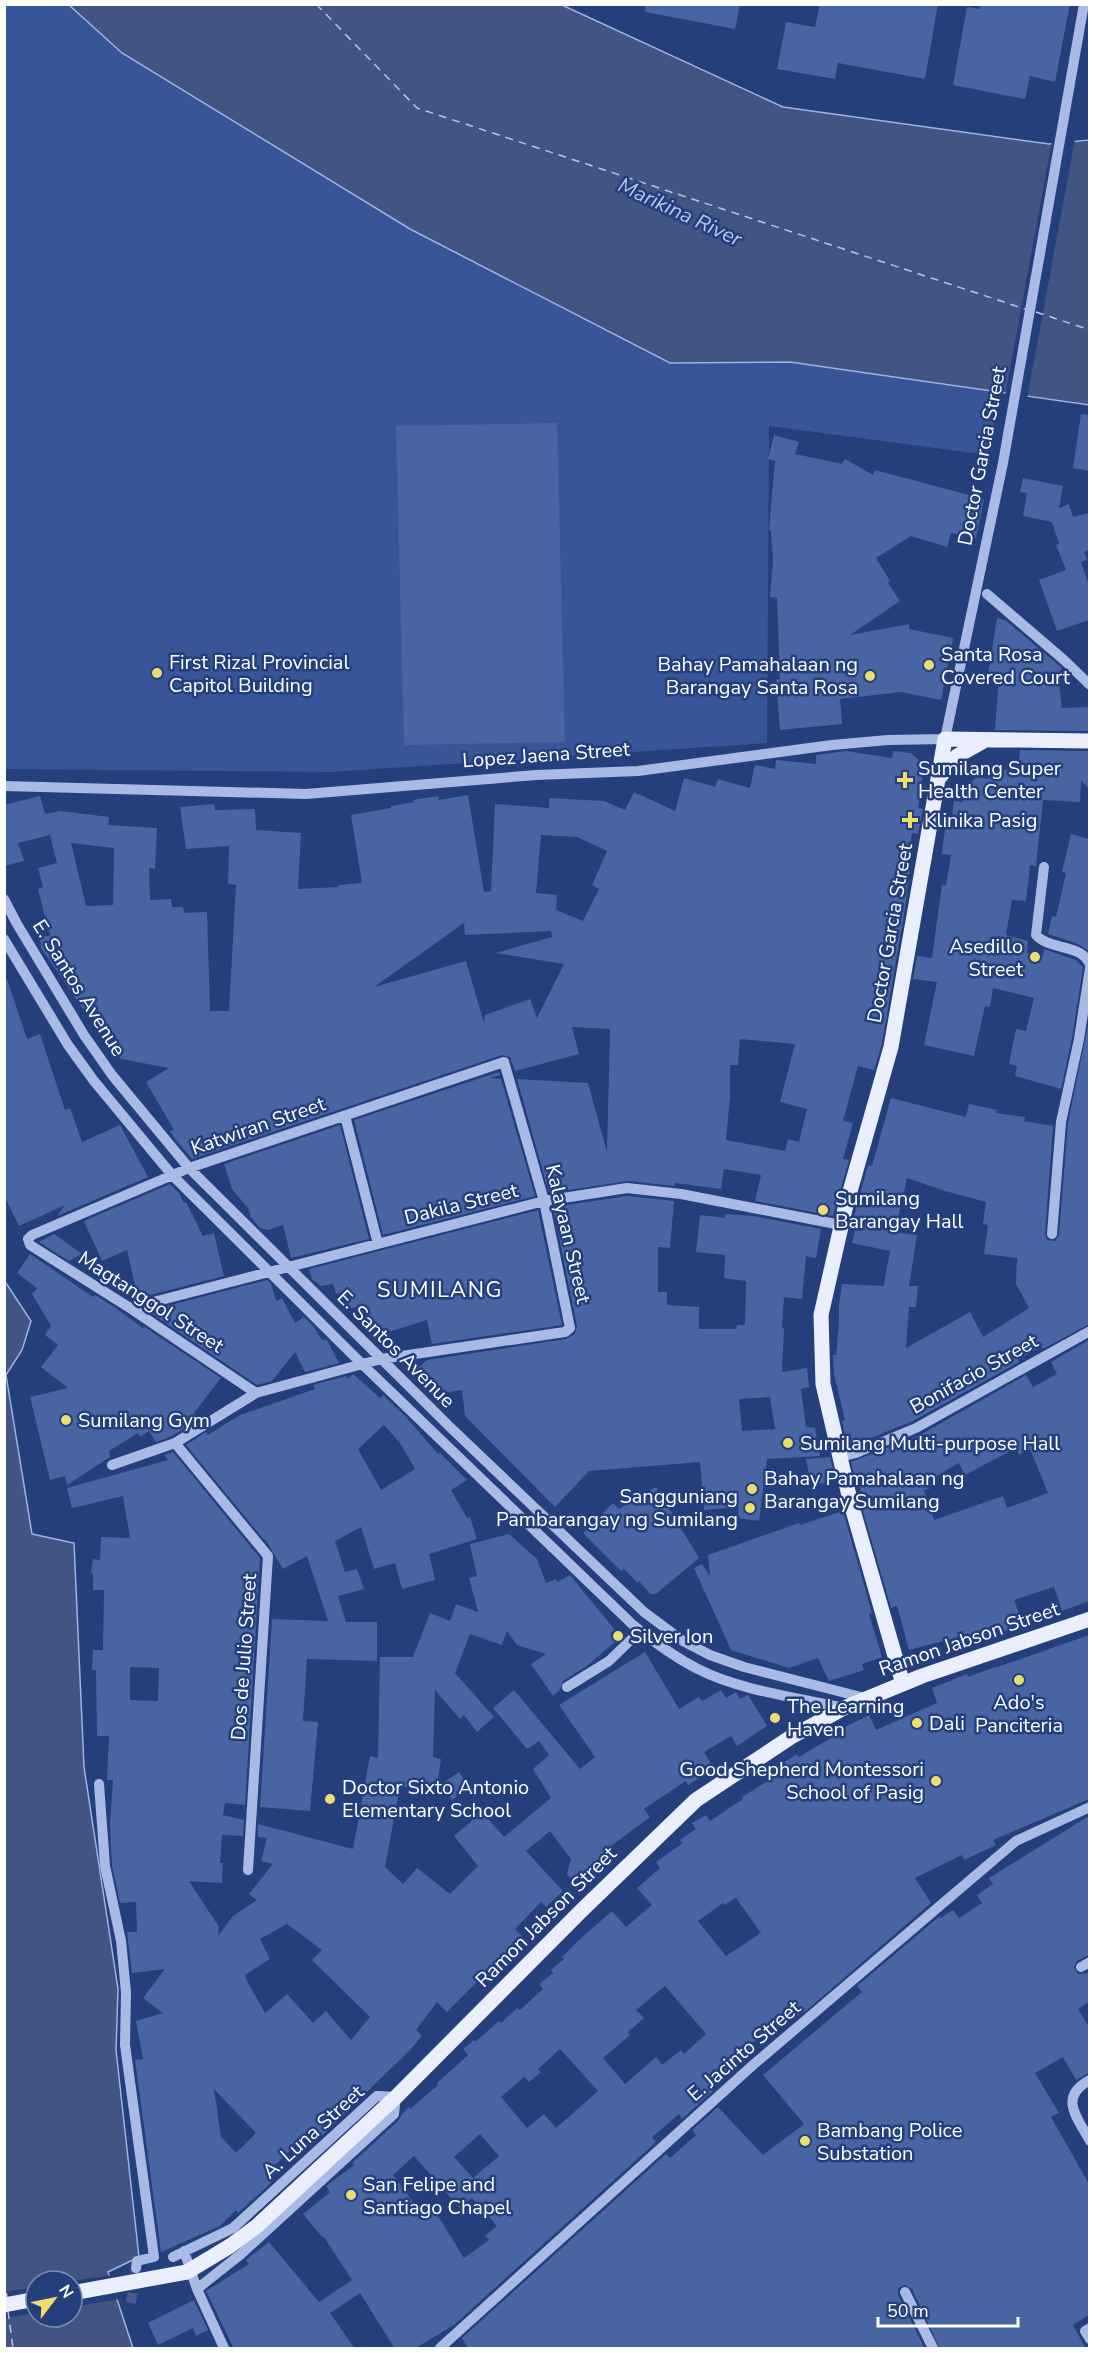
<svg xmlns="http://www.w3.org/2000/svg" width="1094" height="2353" font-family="'Nunito Sans',sans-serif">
<rect width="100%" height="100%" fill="#253e7c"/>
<path fill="#38559a" d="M5 5H69L122 53 410 229 670 363 790 362 1001 392 988 455 769 426 767 743 331 772 5 769Z"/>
<path fill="#415482" stroke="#9eb4e6" stroke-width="1.5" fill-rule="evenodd" d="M69 5H562L783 107 1049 144 1089 140V405L790 362 670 363 410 229 122 53Z
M4 1280 31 1321 22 1350 6 1375 32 1534 74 1543 84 1767 118 1989 116 2050 139 2257 108 2272 133 2348H5ZM36 2281H72V2317H36Z"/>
<path fill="#253e7c" d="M1075 139 1027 399 1005 396 1052 141Z
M112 2275 120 2299 72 2307V2281Z
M36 2287V2313L5 2318V2292Z"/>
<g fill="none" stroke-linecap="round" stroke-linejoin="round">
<path stroke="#b4c6ed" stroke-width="1.5" stroke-dasharray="8 6" stroke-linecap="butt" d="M316 4 417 108 1025 309
M1036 312 1090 330
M4 2279 7 2297
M8 2311 13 2348"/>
</g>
<path fill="#4964a3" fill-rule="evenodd" d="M646 4H740L735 29 645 12Z
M820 4H938L925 79 838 63 835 79 777 69 786 22 815 27Z
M981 4H1070L1055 82 1030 76 1025 99 953 85 967 7 980 9Z
M1081 414 1089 415V471L1073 468Z
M557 423 565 742 404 745 396 426Z
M774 435 799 442 795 454 842 464 845 459 873 475 875 470 984 499 976 538 951 533 947 547 911 536 876 558 890 581 888 583 900 601 850 635 909 624V629L953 638 941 700 901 692 840 699 842 724 780 730 776 680 780 679 777 598 770 597 773 561 771 530H769L775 461 768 459Z
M1023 478 1063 486 1059 508 1069 504 1073 517 1089 513V550L1084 552 1087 560 1081 562 1089 585V620L1057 631 1039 580 1066 570 1056 545 1059 544 1052 522 1023 516 1027 493 1020 492Z
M997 618 1005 620 1062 668 1058 675 1062 708 1088 707V731L995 730 999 675 988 674Z
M1020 750 1088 751 1089 760V789L1081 780 1080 802 1043 800 1036 866 1030 865 1026 901 1012 900 1006 935 1028 941 1027 953 1043 956 1044 949 1076 960 1083 967 1072 1038 1061 1089 1015 1076 1017 1066 1009 1064 1016 1029 1026 1031 1034 998 993 988 990 1007 985 1006 974 1056 924 1045 937 982 913 979 917 956 932 958 942 885H946L951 855 942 854 945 829 950 830 954 801 963 802 965 788 977 777 989 779 990 771 998 773V769L1018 771Z
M846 751 892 758 893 751 911 753 924 765 918 808 923 809 918 834 912 833 907 869H910L905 908 882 1043 874 1070 858 1066 843 1121 853 1123 843 1159 849 1160 833 1216 755 1201 761 1175 724 1169 721 1189 675 1183V1186L628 1181 549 1193 517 1079 588 1083 607 1152 610 1029 572 1027 579 1054 515 1071 510 1057 502 1055 192 1159 176 1140 170 1131 174 1130 146 1082 169 1068 121 1059 113 1050 116 1048 96 1008 83 1009 41 948 40 936H50L38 889 43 887 38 868 57 863 50 835 18 843 24 861 4 866V805L40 796 45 814 60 811 109 817 108 825 157 828 155 869 149 868 150 900 171 899 172 907H183L184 913 207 912 210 1011H229L236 885 228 884 229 846 186 849 180 807 214 804 215 810 255 809 256 830 301 833 298 889 338 887V885L362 883 351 815 391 808V806L414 802 413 800 438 796 439 800 468 795 484 892 491 891 495 804 549 808V798L604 801 625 810 634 792 675 811 684 778 715 787 718 779 750 788 755 765 775 769 776 760 816 764V755ZM541 835 577 837 607 851 592 885 599 889 583 921 556 910 557 895 536 893ZM71 843 114 848 113 905 86 906ZM464 923 465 935 551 931 552 937 496 953 564 964 537 1018 530 999 485 1015 484 1023 466 961 374 987ZM740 1039 795 1044 780 1102 807 1109 799 1142 788 1139 785 1151 726 1140 730 1096V1065H738Z
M1071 834 1089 839V951L1076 943 1048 934 1052 916 1056 917 1066 873 1062 872Z
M4 979H7L27 1039 40 1034 65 1110 70 1108 82 1142 120 1125 148 1177 57 1216 65 1205 19 1226 4 1195Z
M1089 1020V1324L1043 1349 1042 1346 1018 1360 1019 1362 913 1421 848 1447 842 1421 845 1420 834 1374 833 1355H836L839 1324V1305L842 1284 884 1286V1284L890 1251 852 1243 857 1221 853 1220 868 1165 872 1166 891 1098 966 1117 969 1104 997 1110 996 1113 1025 1117 1024 1121 1053 1126 1045 1233 1047 1240 1055 1241 1059 1235 1068 1123ZM907 1178 945 1191 986 1202 983 1224 988 1225 984 1254 1017 1258 1016 1284 1029 1308 983 1337 970 1312 906 1348 909 1307H916L918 1286H909L917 1235 895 1232Z
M499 1072 500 1075 490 1078 501 1079 535 1196 383 1235 354 1120Z
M340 1125 369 1239 291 1258 283 1225 268 1230 260 1228 251 1217 248 1208 232 1189 224 1164Z
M170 1184 179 1193 184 1203 186 1202 203 1236 214 1233 224 1276 138 1298 127 1250 102 1261 84 1221Z
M627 1196 674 1201 670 1248 658 1247V1292H667V1305L699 1307V1329H736L737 1325H745L746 1281 724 1278 725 1255 696 1252 700 1215 725 1218V1214L753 1216 821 1229 816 1258 806 1256 802 1299 784 1297 782 1328H784L782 1372 807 1368 809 1387 801 1389 806 1427 815 1428 820 1456 767 1459 759 1521 737 1518 739 1507 704 1510 700 1462 589 1471 555 1507 465 1416 462 1390 436 1394 414 1372 427 1360 566 1339 575 1334 577 1326 553 1207ZM770 1397 775 1429 742 1431 739 1399Z
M538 1210 562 1325 432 1344 427 1320 372 1337 362 1306 348 1309 343 1292 336 1294 333 1284 321 1286 312 1279 309 1269Z
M54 1234 82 1254 69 1261 39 1242Z
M30 1254 93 1297 95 1295 117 1309 144 1329 143 1326 221 1378 194 1413 198 1420 172 1436 156 1442 149 1431 140 1437 138 1433 109 1451 110 1457 67 1485 65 1476 50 1480 30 1397 68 1388 41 1367 58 1345 45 1335 51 1326 32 1294 37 1288 17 1273Z
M267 1280 271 1284 276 1301 282 1298 295 1323 304 1317 313 1326 322 1340H327L339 1363 305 1372 295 1352 272 1381 257 1385 148 1311Z
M1089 1340V1601L1062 1611 1054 1587 1014 1600 1023 1624 998 1633 996 1628 960 1640 959 1637 909 1650 897 1606 891 1608 861 1504H864L857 1477 855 1478 851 1462 920 1435 1026 1375 1033 1387 1057 1374 1051 1362ZM1016 1448 1019 1455 1030 1449 1048 1493 1007 1508 1003 1496 934 1520 924 1490 929 1489 928 1481 959 1463 965 1475Z
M353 1374 380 1398 383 1395 405 1416 438 1454 440 1453 467 1480 451 1490 467 1518 470 1517 477 1539 429 1554 435 1580 402 1589 395 1563 374 1569 361 1527 335 1541 345 1572 357 1569 364 1589 338 1596 346 1622H377V1661L307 1659 303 1721 318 1722 310 1811 260 1807 272 1619 328 1621 307 1556 283 1569 265 1539V1541L186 1445 206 1432 208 1435 240 1415 315 1389 313 1385 346 1376 348 1379ZM384 1425 400 1443 415 1469 381 1490 358 1449Z
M173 1452 260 1558 245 1805 225 1803 223 1815 244 1820 243 1836 222 1835 220 1863H223L222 1883 189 1881 219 1927 218 1936 233 1916 257 1900 249 1894 273 1864 261 1861 267 1838 258 1837V1824L353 1849 370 1756 378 1758 380 1657H413L430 1613 450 1621 456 1604 478 1612 469 1578 477 1576 470 1544 509 1534 537 1559 546 1583 556 1579 557 1582 570 1575 615 1630 610 1634 615 1642 588 1665 563 1681 560 1690 553 1696 531 1664 546 1654 517 1645 507 1631 502 1645 470 1634 455 1673 494 1717 477 1732 464 1715 460 1719 435 1690 433 1757 441 1759 437 1787 459 1772 470 1788 452 1800 448 1794 400 1786 385 1867 403 1884 417 1868 450 1894 478 1866 454 1836 482 1812 504 1837 551 1798 533 1769 549 1755 539 1741 527 1749 493 1708 514 1690 580 1769 595 1757 559 1705 645 1652 679 1709 699 1697 702 1701 721 1690 726 1698 736 1692 740 1699 748 1695 767 1726 737 1746 731 1736 704 1752 714 1769 688 1785 686 1781 644 1809 650 1817 611 1846 614 1849 596 1862 598 1865 577 1886 567 1874 571 1859 550 1831 526 1851 563 1891 546 1907 541 1902 515 1929 522 1936 494 1967 493 1966 447 2012 437 2002 416 2030 422 2036 409 2051 311 2146 303 2138 265 2175 272 2182 238 2213 236 2210 220 2226 161 2252 135 2060 143 2059 136 2021 163 2013 143 1998 165 1969 132 1973 127 1932H137L136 1902 120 1903 112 1865 110 1825 113 1780H107L109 1736H97L96 1670H92L93 1650H103L104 1590H93V1574L91 1573 93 1559 100 1560 101 1537 130 1538 123 1496 72 1508 67 1488 168 1460 164 1455ZM130 1667 159 1668 158 1701 130 1700ZM287 1924 322 1950 312 1960 370 2017 351 2040 326 2011 313 2023 287 1994 265 2013 247 1981 245 1975 270 1959 260 1939ZM214 2089 256 2133 236 2153 221 2137Z
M830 1457 836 1481 811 1485 806 1459Z
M656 1487 699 1558 656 1594H650L639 1581 638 1583 624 1569 621 1571 583 1533 613 1503 619 1509Z
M843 1511 872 1613 869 1614 882 1657 862 1664 864 1670 829 1681 818 1658 789 1668 731 1650 694 1568 702 1564 710 1576 708 1555 799 1523 800 1525Z
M1089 1635V1799L993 1840 996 1845 964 1860 962 1855 915 1878 931 1903 807 2010 748 2045 752 2049 710 2085 714 2090 682 2119 679 2114 652 2137 656 2142 454 2325 414 2349H395L360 2293 330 2313 355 2349H234L206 2291 249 2264 246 2260 269 2242 319 2302 352 2280 324 2237 323 2238 303 2214 330 2192 326 2186 354 2165 352 2163 399 2120 402 2114 409 2107 410 2109 438 2085 437 2083 468 2055 463 2049 474 2040 475 2042 499 2021 501 2023 517 2008 520 2010 543 1989 539 1984 553 1973 551 1970 564 1959 562 1957 579 1940 612 1911 626 1927 652 1905 637 1888 660 1868 656 1862 683 1843 680 1840 696 1829 692 1823 706 1815 710 1821 743 1799 742 1797 787 1769 783 1763 797 1754 799 1757 834 1736 832 1733 853 1723 869 1715 876 1730 937 1703 932 1688 967 1674 968 1677 995 1667V1668ZM736 1898 761 1933 726 1956 698 1921 723 1903 724 1905ZM665 1986 706 2034 684 2054 681 2050 662 2065 656 2057 625 2084 603 2058 630 2035 628 2032 644 2018 636 2010ZM560 2049 598 2091 556 2128 544 2114 527 2128 501 2097 524 2077 529 2082 541 2072 538 2069ZM480 2134 499 2156 473 2178 454 2157ZM414 2156 460 2208 472 2198 497 2226 485 2236 489 2240 464 2258 430 2203 419 2210 393 2175Z
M1089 1816V1955L1077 1961 1074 1967 1078 1974 1089 1973V2002L1078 2009 1089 2027V2073L1076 2080 1063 2057 1035 2073 1059 2113 1051 2117 1089 2184V2315L1073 2325 1086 2349H940L912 2289 905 2285 898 2288V2295L925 2349H468L462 2338 666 2154 670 2158 696 2135 692 2130 718 2107 763 2155 804 2124 763 2075 862 1992 857 1986 940 1916 941 1918 953 1910 959 1918 982 1903 977 1895 993 1884 989 1878Z
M194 2300 208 2330 196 2336 193 2328 158 2345 148 2323Z"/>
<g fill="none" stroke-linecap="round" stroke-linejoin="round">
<path stroke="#465b90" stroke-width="10" stroke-dasharray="10 5" stroke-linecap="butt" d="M131 2303 136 2268"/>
<path stroke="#a9bbe5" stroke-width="10" d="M987 594 1064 660 1090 685
M4 786 306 794 536 775 638 771 832 745 888 740 945 739 1003 463 1084 4
M1044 867 1036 935C1050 951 1082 943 1090 965
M4 899 17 924 84 1035 112 1075 189 1168 452 1429 644 1612 683 1641 710 1655 744 1667 865 1698
M4 939 68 1045 94 1081 172 1175 361 1363 633 1625C654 1642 674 1657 698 1669 738 1690 799 1698 844 1708
M345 1116 378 1244
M1052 1234 1061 1122 1079 1039 1090 968
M130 1308 544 1201 627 1188 681 1194 841 1225
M175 1443 268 1556 248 1870
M840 1457 856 1453 916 1428 1090 1331
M112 1465 175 1443 256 1393 381 1359 565 1332 570 1328 544 1201 504 1062 189 1168 32 1235 28 1239 30 1245 130 1308 256 1393
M567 1687 609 1661 640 1631
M99 1784 105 1866 121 1941 126 1992 125 2045 154 2257 137 2261 136 2268
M1081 1967 1090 1962
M1090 2080C1058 2097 1077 2117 1090 2141
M184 2251 197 2289 224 2348
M173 2257 233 2228 377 2096 396 2097 394 2114 241 2254 197 2289
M905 2292 933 2348
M1090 2328 1085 2331 1090 2339
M440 2348 753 2065 1016 1841 1090 1807"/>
<path stroke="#eaeefd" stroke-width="15" d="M939 778 957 756 982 742
M903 1684 850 1500 823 1384 821 1315 845 1209 891 1047 945 739 1090 741
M230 2246 257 2226 396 2097 581 1911 696 1800 791 1737 844 1708 922 1676 1090 1619
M4 2305 36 2299"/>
<path stroke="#eaeefd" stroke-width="15" d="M72 2293 187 2272 230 2246"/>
</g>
<g fill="#eedd6e" stroke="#253e7c" stroke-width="2">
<circle cx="929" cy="665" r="6"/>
<circle cx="157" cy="673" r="6"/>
<circle cx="870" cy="676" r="6"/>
<path d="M902 771h6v6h6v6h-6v6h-6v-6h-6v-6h6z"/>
<path d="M907 811h6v6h6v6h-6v6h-6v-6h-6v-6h6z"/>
<circle cx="1035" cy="957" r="6"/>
<circle cx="823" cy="1210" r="6"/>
<circle cx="66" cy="1420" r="6"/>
<circle cx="788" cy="1443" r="6"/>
<circle cx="752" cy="1489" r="6"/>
<circle cx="750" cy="1508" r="6"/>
<circle cx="618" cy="1636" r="6"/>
<circle cx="1019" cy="1680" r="6"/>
<circle cx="775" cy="1718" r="6"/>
<circle cx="917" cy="1723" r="6"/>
<circle cx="936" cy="1781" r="6"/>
<circle cx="330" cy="1799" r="6"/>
<circle cx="805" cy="2141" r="6"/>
<circle cx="351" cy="2195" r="6"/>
</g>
<g text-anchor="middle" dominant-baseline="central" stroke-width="5" stroke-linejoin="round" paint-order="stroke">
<g font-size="20" fill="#fff" stroke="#253e7c">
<text transform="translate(982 456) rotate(-79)">Doctor Garcia Street</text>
<text transform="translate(546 755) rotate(-4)">Lopez Jaena Street</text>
<text transform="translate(890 933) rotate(-80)">Doctor Garcia Street</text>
<text transform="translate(79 988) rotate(58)">E. Santos Avenue</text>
<text transform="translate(258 1126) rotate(-19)">Katwiran Street</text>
<text transform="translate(461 1204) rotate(-14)">Dakila Street</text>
<text transform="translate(568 1234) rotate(77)">Kalayaan Street</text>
<text transform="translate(151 1302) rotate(33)">Magtanggol Street</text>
<text transform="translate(396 1349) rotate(45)">E. Santos Avenue</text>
<text transform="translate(974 1374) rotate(-29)">Bonifacio Street</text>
<text transform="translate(969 1639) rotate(-19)">Ramon Jabson Street</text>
<text transform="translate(244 1657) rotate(-86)">Dos de Julio Street</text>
<text transform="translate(546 1917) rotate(-45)">Ramon Jabson Street</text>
<text transform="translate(744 2051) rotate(-41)">E. Jacinto Street</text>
<text transform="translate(313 2132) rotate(-42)">A. Luna Street</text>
</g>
<g font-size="20" fill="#fff" stroke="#253e7c" text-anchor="start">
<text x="941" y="654">Santa Rosa<tspan x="941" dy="23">Covered Court</tspan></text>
<text x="169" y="662">First Rizal Provincial<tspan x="169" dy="23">Capitol Building</tspan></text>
<text x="858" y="664" text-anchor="end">Bahay Pamahalaan ng<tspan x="858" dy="23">Barangay Santa Rosa</tspan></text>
<text x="918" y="768">Sumilang Super<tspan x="918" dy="23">Health Center</tspan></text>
<text x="924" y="820">Klinika Pasig</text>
<text x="1023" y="946" text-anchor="end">Asedillo<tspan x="1023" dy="23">Street</tspan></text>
<text x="835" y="1198">Sumilang<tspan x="835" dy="23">Barangay Hall</tspan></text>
<text x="78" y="1420">Sumilang Gym</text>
<text x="800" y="1443">Sumilang Multi-purpose Hall</text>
<text x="764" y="1478">Bahay Pamahalaan ng<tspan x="764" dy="23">Barangay Sumilang</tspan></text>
<text x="738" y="1496" text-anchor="end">Sangguniang<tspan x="738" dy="23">Pambarangay ng Sumilang</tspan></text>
<text x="630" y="1636">Silver Ion</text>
<text x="1019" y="1702" text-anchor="middle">Ado's<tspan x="1019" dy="23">Panciteria</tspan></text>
<text x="787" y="1706">The Learning<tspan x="787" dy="23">Haven</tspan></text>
<text x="929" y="1723">Dali</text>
<text x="924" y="1769" text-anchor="end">Good Shepherd Montessori<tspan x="924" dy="23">School of Pasig</tspan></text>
<text x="342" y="1787">Doctor Sixto Antonio<tspan x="342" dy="23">Elementary School</tspan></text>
<text x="817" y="2130">Bambang Police<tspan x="817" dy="23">Substation</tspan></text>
<text x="363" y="2184">San Felipe and<tspan x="363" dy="23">Santiago Chapel</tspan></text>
</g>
<g font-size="21" font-style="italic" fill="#b4c6ed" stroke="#253e7c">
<text transform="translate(680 212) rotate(25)">Marikina River</text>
</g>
<g font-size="22" letter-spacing="1.5" fill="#fff" stroke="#253e7c">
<text x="440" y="1290">SUMILANG</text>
</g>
</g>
<rect width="1094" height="2353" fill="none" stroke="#ffffff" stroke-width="12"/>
<g transform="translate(54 2299) rotate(58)"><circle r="28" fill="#253e7c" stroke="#7c8bb0" stroke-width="1.5"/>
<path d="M0-4.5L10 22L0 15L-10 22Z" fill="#eedd6e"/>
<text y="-9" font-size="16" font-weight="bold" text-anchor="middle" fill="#ffffff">N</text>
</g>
<path d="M878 2317v9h140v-9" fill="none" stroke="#ffffff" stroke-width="3"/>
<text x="887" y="2317" font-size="18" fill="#ffffff" stroke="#253e7c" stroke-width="4.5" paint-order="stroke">50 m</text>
</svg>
